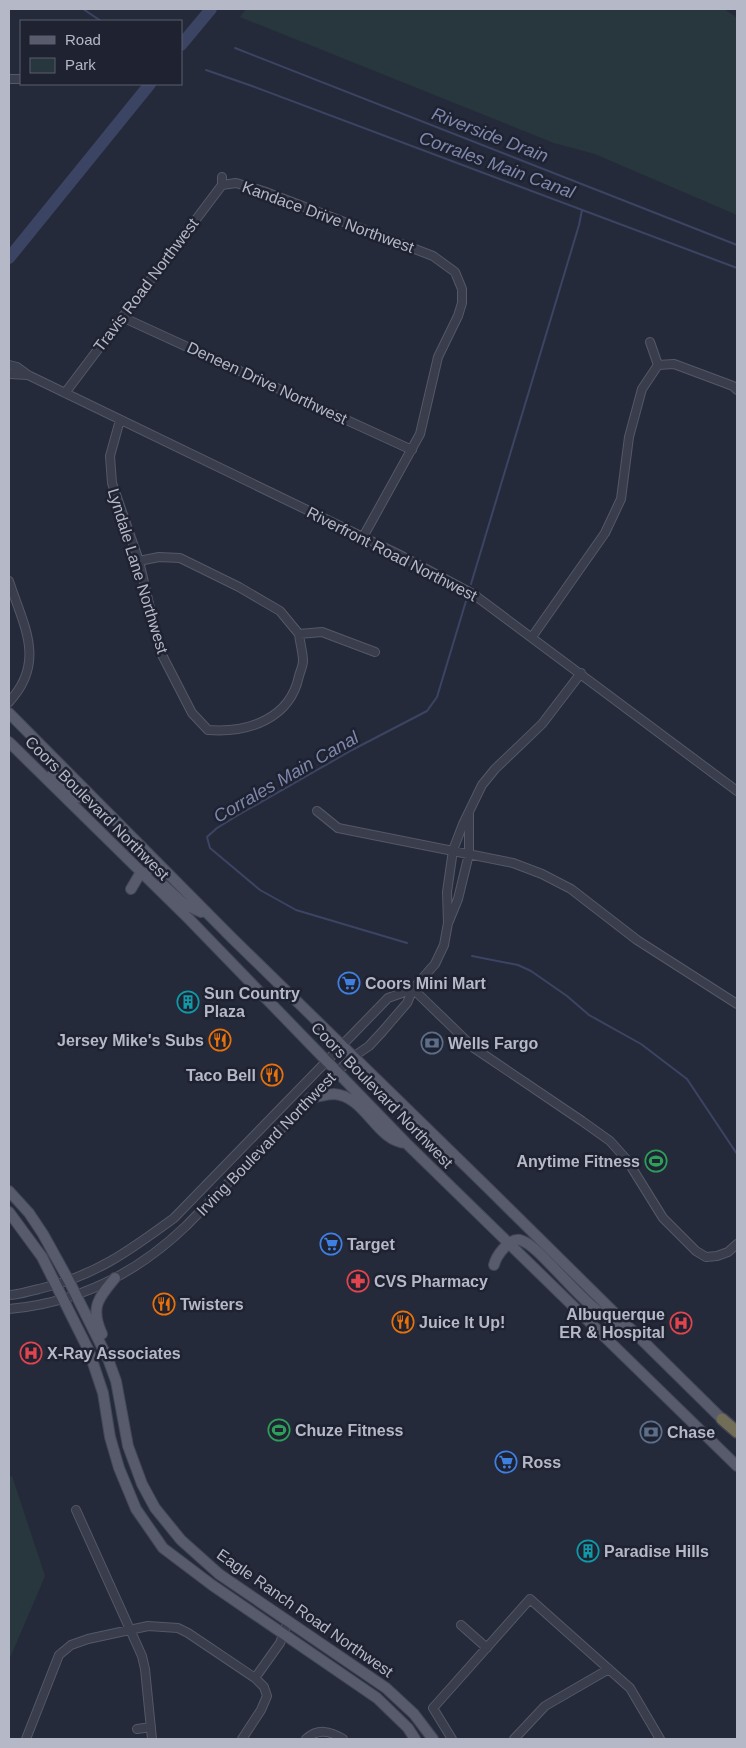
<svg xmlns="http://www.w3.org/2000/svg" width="746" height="1748" font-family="Helvetica,sans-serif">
<rect width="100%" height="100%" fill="#252a3b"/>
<path fill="#28373d" d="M246 9H724L737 18V215L595 154 554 143 240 17Z
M12 1476 45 1576 9 1660V1477Z"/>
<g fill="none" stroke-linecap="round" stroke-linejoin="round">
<path stroke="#3c4463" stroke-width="2" d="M83 9 101 21
M235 48 737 245
M206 70 252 86 737 268
M471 584 579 225 582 210
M407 943 296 910 260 890 210 848 207 837 217 828 240 814 352 750 427 711 437 697 466 601
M472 956 518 965 531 971 567 996 589 1015 641 1044 687 1079 737 1154"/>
<path stroke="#3c4463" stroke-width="12" d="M181 45 211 9
M9 258 150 84"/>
<g stroke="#545867" stroke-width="10">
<path id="minor" d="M9 79H21
M222 185 236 183 263 191 433 256 455 272 462 289V303L458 316 438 357 420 434 363 537
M122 317 412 450
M650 342 658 365
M9 365 17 367 28 375 398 554 473 594 737 791
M658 365 674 364 733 386 737 390
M9 374 28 375
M65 393 222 185V177
M120 420 110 456 112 483 139 561 160 651 192 713 208 730C248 733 290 719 299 676 300 672 303 666 303 661 303 653 300 643 299 634
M139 561 159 557 180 558 239 587 280 611 299 634 322 632 375 652
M9 581C23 625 47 661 9 702
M532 637 605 533 621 499 629 437 642 389 658 365
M317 811 338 828 513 863 542 874 571 889 637 940 737 1004
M449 921 458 899 469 854V814
M413 989 474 1048 582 1121 610 1141 627 1160 663 1218 696 1251 706 1257 717 1256 728 1252 737 1244
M9 1295C19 1295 29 1291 39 1289 95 1276 129 1251 174 1218L388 998 413 989
M9 1309C77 1303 137 1273 186 1226L337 1072 353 1057 369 1046 382 1032 407 1003 413 989 435 964 444 945 448 923 447 892 453 850 463 824 482 785 495 769 542 724 581 673
M76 1510 142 1656 145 1669 152 1739
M461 1625 487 1648
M255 1678 280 1643 288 1621
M137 1729 151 1727
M26 1739 59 1655 71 1645 88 1639 148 1626 178 1628 188 1633 255 1678 264 1687 267 1696 261 1710 242 1739
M306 1739C318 1728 330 1731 343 1739
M452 1739 433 1708 530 1599 630 1688 660 1739
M514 1739 545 1706 609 1669"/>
</g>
<g stroke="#424655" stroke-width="12">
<path id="major" d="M9 713 232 938 487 1187 728 1425
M9 742 190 920 406 1143 737 1466
M52 775 75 797 93 798
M162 884 184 904 201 912
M131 889 141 872 146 874
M310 1098C318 1097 326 1094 334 1094 366 1096 376 1141 406 1143
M9 1191 29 1213 43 1234 69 1281 108 1359 116 1381 128 1446 142 1484 155 1508 181 1540 219 1574 386 1688 414 1714 433 1739
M9 1212 42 1257 89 1351 103 1393 110 1437 119 1468 136 1509 163 1548 212 1585 377 1698 408 1728 415 1739
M494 1265C496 1256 509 1238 520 1240 531 1243 542 1256 550 1264 572 1286 594 1314 623 1326
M102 1334C90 1308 98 1298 115 1278"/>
</g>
<g stroke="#414554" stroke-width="14">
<path id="highway" d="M722 1419 737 1432"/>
</g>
<use href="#minor" stroke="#393d4c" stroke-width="8"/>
<use href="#major" stroke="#575b6c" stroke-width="10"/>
<use href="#highway" stroke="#716d57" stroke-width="11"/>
</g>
<defs>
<g id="supermarket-ring" transform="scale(1.125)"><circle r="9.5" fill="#1e2231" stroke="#3f7fe0" stroke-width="1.5"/><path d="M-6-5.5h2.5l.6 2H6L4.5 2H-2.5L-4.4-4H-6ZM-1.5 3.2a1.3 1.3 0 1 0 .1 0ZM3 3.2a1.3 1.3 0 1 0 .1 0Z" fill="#3f7fe0"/></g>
<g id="building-ring" transform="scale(1.125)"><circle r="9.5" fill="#1e2231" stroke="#0f9aa8" stroke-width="1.5"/><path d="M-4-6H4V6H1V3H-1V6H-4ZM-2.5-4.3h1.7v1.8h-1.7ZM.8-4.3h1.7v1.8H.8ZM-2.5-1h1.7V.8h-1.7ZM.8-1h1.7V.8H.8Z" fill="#0f9aa8"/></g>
<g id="restaurant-ring" transform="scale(1.125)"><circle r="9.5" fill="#1e2231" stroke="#e8710a" stroke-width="1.5"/><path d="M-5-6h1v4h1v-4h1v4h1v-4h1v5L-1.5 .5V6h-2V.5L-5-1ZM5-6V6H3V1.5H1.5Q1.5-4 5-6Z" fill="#e8710a"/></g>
<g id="bank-ring" transform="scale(1.125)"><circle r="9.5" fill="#1e2231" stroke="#5c6f8a" stroke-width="1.5"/><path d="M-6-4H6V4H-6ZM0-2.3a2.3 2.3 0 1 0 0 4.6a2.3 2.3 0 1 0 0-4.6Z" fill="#5c6f8a"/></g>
<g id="stadium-ring" transform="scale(1.125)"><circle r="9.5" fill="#1e2231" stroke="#2e9e5b" stroke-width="1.5"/><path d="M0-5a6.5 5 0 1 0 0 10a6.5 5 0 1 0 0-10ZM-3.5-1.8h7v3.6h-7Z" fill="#2e9e5b"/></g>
<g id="pharmacy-ring" transform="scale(1.125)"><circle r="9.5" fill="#1e2231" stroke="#e0444e" stroke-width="1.5"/><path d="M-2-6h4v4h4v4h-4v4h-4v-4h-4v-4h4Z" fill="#e0444e"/></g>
<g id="hospital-ring" transform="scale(1.125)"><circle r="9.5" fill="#1e2231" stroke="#e0444e" stroke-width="1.5"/><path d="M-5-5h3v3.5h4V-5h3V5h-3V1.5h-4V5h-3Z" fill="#e0444e"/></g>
</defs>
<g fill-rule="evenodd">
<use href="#supermarket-ring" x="349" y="983"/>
<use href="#building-ring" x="188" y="1002"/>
<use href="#restaurant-ring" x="220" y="1040"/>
<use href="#bank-ring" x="432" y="1043"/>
<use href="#restaurant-ring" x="272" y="1075"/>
<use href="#stadium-ring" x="656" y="1161"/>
<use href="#supermarket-ring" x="331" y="1244"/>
<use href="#pharmacy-ring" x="358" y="1281"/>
<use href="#restaurant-ring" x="164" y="1304"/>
<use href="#restaurant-ring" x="403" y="1322"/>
<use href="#hospital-ring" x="681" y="1323"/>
<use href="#hospital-ring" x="31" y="1353"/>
<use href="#stadium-ring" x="279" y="1430"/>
<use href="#bank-ring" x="651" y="1432"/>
<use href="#supermarket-ring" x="506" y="1462"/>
<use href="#building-ring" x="588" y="1551"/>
</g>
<g text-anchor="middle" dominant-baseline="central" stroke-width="5" stroke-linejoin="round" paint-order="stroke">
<g font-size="16" fill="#b5b8c7" stroke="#1e2231">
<text transform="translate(328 217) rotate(20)">Kandace Drive Northwest</text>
<text transform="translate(146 285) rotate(-53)">Travis Road Northwest</text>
<text transform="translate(267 383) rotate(25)">Deneen Drive Northwest</text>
<text transform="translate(392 554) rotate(27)">Riverfront Road Northwest</text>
<text transform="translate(138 571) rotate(73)">Lyndale Lane Northwest</text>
<text transform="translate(97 808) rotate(45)">Coors Boulevard Northwest</text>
<text transform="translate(382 1095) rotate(46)">Coors Boulevard Northwest</text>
<text transform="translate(266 1144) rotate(-46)">Irving Boulevard Northwest</text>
<text transform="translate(305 1613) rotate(35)">Eagle Ranch Road Northwest</text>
</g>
<g font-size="16" font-weight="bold" fill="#b5b8c7" stroke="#1e2231" text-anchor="start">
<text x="365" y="983">Coors Mini Mart</text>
<text x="204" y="993">Sun Country<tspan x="204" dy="18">Plaza</tspan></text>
<text x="204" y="1040" text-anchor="end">Jersey Mike's Subs</text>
<text x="448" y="1043">Wells Fargo</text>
<text x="256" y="1075" text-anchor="end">Taco Bell</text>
<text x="640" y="1161" text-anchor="end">Anytime Fitness</text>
<text x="347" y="1244">Target</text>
<text x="374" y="1281">CVS Pharmacy</text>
<text x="180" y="1304">Twisters</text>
<text x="665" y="1314" text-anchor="end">Albuquerque<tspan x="665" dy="18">ER &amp; Hospital</tspan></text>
<text x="419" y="1322">Juice It Up!</text>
<text x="47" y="1353">X-Ray Associates</text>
<text x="295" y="1430">Chuze Fitness</text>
<text x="667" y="1432">Chase</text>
<text x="522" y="1462">Ross</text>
<text x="604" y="1551">Paradise Hills</text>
</g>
<g font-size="18" font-style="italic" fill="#7f88ac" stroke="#1e2231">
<text transform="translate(490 135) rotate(21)">Riverside Drain</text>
<text transform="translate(497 165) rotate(20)">Corrales Main Canal</text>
<text transform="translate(286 777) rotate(-30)">Corrales Main Canal</text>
</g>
</g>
<rect width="746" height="1748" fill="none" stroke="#b5b8c7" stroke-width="20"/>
<rect x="20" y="20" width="162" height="65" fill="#1e2231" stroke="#5a5e6d"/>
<rect x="30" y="36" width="25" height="8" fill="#575b6c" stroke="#5a5e6d"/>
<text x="65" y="45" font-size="15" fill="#b5b8c7">Road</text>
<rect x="30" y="58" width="25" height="15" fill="#28373d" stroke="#5a5e6d"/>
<text x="65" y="70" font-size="15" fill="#b5b8c7">Park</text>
</svg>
